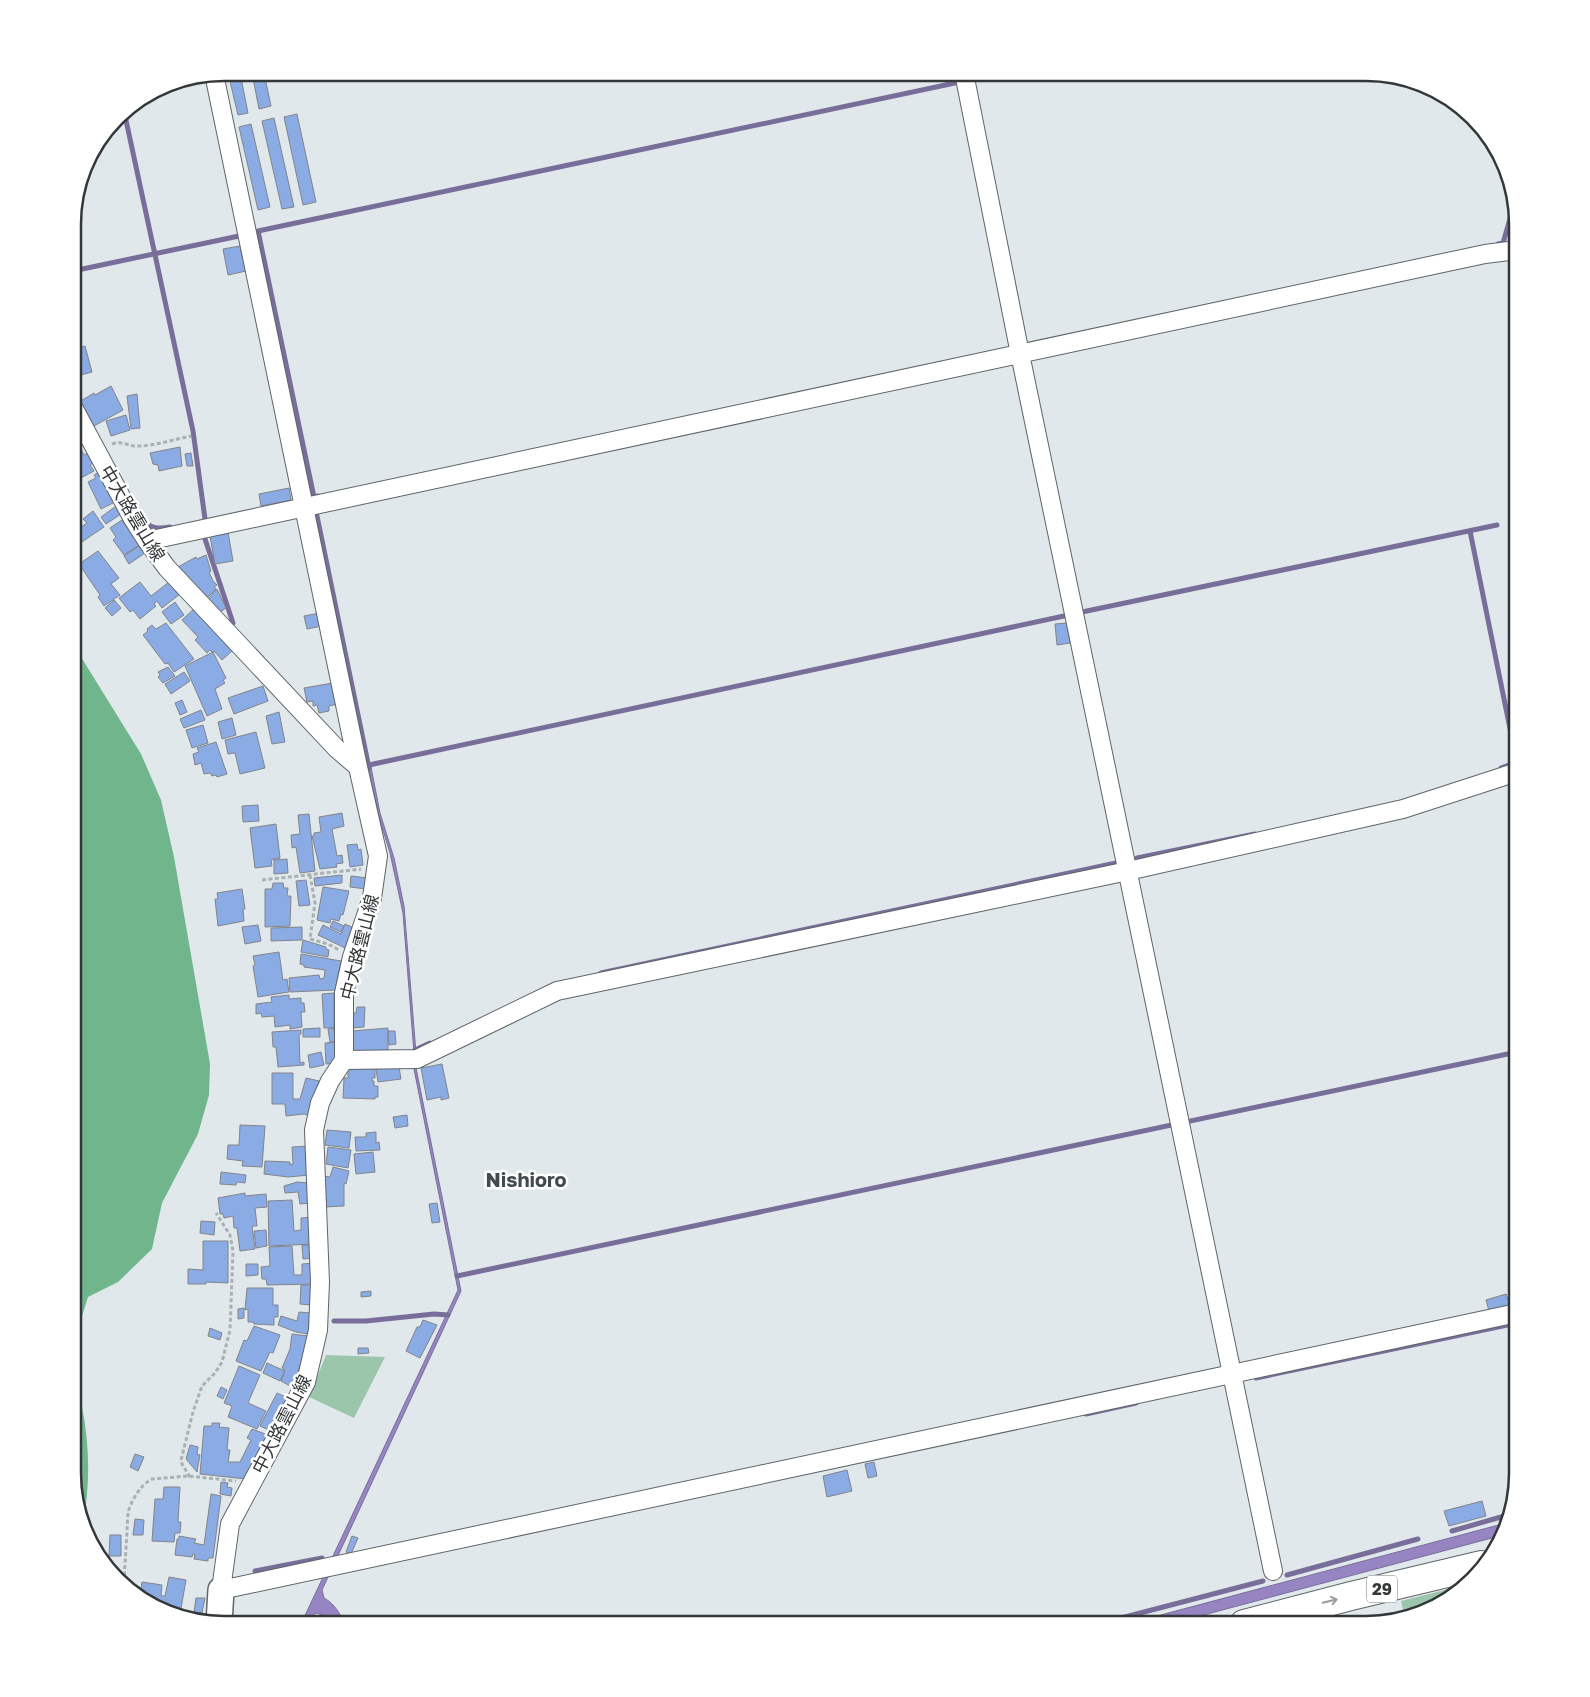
<svg xmlns="http://www.w3.org/2000/svg" width="1590" height="1697" font-family="'Golos Text','Noto Sans JP',sans-serif">
<rect width="100%" height="100%" fill="#e0e8ec"/>
<path fill="#9bc6ac" d="M326 1355 385 1357 354 1418 309 1397Z
M1465 1585C1451 1602 1425 1605 1403 1610L1401 1601Z"/>
<path fill="#71b58d" d="M73 644 141 754 161 800 174 857 210 1064 209 1095 198 1134 162 1203 152 1249 118 1282 88 1297 73 1345Z
M73 1378C76 1387 80 1397 82 1407 90 1446 90 1486 83 1525L81 1522 73 1473Z"/>
<path fill="#9685c2" stroke="#786e99" d="M368 765 371 767 380 813 394 858 404 906 416 1053H414L403 913 390 853 378 814Z
M416 1068 461 1291 322 1590 324 1598C335 1604 340 1614 345 1624H327L324 1616 317 1613 309 1617 305 1624H301L458 1290 414 1069Z
M1506 1523 1503 1535 1170 1624H1127Z"/>
<g fill="none" stroke-linecap="round" stroke-linejoin="round">
<path stroke="#786e99" stroke-width="5" d="M124 111 193 431 205 519
M1498 244 1503 243 1514 205
M73 271 239 236
M318 496 314 497 258 231 1002 73
M136 507C146 524 149 531 170 527
M317 516 369 768
M1470 531 1517 763
M204 536 233 623
M1082 612 1497 525
M369 765 1064 616
M1501 768 1517 762
M1137 858 1255 834
M601 973 1116 863
M415 1050 430 1043
M457 1276 1517 1052
M334 1321H366L434 1314 448 1315
M1256 1378 1517 1323
M1086 1414 1136 1403
M1452 1531 1508 1515
M255 1571 322 1558
M1287 1575 1418 1539
M1098 1624 1263 1581"/>
</g>
<path fill="#8babe4" stroke="#81848a" d="M228 73H240L248 113 238 115Z
M252 73H264L271 106 259 109Z
M297 114 316 202 303 205 284 117Z
M274 118 294 207 282 209 262 121Z
M251 124 270 207 258 210 239 127Z
M240 246 246 271 228 275 223 249Z
M85 346 92 372 73 377V349Z
M111 386 123 410 94 426 79 402 94 393 95 395Z
M137 394 140 428 131 429 127 396Z
M126 415 130 430 111 436 106 421Z
M75 438 84 455 88 453 93 463 90 465 94 471 75 481 73 477V440Z
M180 447 182 466 159 471 158 465 153 464 150 453Z
M191 453 193 466H187L185 454Z
M102 471 117 501 101 509 88 482 96 478 94 475Z
M289 488 291 500 261 506 259 494Z
M119 504 124 512 106 524 101 517Z
M93 511 104 527 73 548V533L87 523 83 519Z
M122 520 139 545 124 555 113 540 116 537 110 528Z
M228 532 233 561 215 564 210 536Z
M140 545 145 553 129 564 124 556Z
M98 551 119 578 111 584 120 595 104 606 98 597 100 595 79 564Z
M206 555 211 571 209 572 213 581 217 585 214 587 216 589 206 599 178 567 196 557 197 559Z
M140 582 151 596 169 582 180 594 162 608 157 601 154 604 156 606 140 619 133 610 130 612 119 598Z
M217 589 226 608 219 613 207 600Z
M114 600 121 608 112 616 105 608Z
M175 602 184 615 171 624 162 612Z
M195 608 233 650 222 660 214 651 212 652 210 650 207 653 195 640 198 637 182 620Z
M320 613 322 626 307 629 304 616Z
M166 623 194 659 174 672 168 663 165 664 143 635 148 631 147 629 152 625 156 629Z
M1067 623 1070 643 1057 645 1055 624Z
M213 652 226 678 223 680 225 683 215 689 222 709 207 716 185 666Z
M168 667 175 676 163 683 158 677 160 675 158 672Z
M184 672 190 681 171 694 165 684Z
M333 683 338 704 329 706V711L319 713 317 705 313 706V701L307 702 304 688Z
M263 686 268 701 234 714 228 698Z
M182 700 187 712 180 715 175 703Z
M201 710 205 720 184 728 180 719Z
M279 712 285 742 272 744 266 716Z
M232 718 236 735 222 739 218 722Z
M203 725 208 743 192 748 186 730Z
M256 732 265 768 240 774 235 753 228 754 225 740Z
M216 742 227 774 217 777 216 775 212 776 210 773 204 774 201 763 195 765 193 754 199 752 197 748Z
M258 805 259 821 243 822 242 806Z
M342 813 344 826 332 829 337 856 342 855 343 863 336 864 337 867 320 869 312 836H314V833L321 832 319 817Z
M309 814 315 871 300 873 296 847 292 848 291 835 300 834 298 815Z
M276 824 280 858 271 860 272 866 255 868 250 828Z
M357 844 358 850 361 849 363 865 350 867 347 845Z
M287 859 288 873 274 874V860Z
M342 875V883L315 886 314 878Z
M351 876 368 878 366 889 350 887Z
M306 880 310 905 299 906 296 881Z
M273 883H283L284 888H288L287 896H291L290 926 265 927V889H272Z
M323 887 349 891 343 915 341 914 339 921 331 919 330 923 317 920Z
M242 889 245 909H243L244 921 218 926 215 899H218L217 893Z
M333 921 344 926 341 932 330 927Z
M345 924 354 928 345 948 318 935 323 925 341 934Z
M258 925 261 941 245 944 242 927Z
M302 927V940L271 941V928Z
M303 940 326 947V949L329 950 328 957 301 952Z
M279 952 283 980 287 979 289 992 258 997 253 966 255 965 253 956Z
M301 954 341 961 335 990 290 992 289 978 319 975 320 979 324 978 325 970 304 967V965L300 964Z
M334 993V1028H324L322 994Z
M289 995V999L301 998V1003H304L305 1012H301L302 1027 290 1029V1025L275 1027 274 1016 262 1017 261 1013 256 1014V1004L272 1002 271 997Z
M357 1007H365L364 1027 352 1028V1013H356Z
M320 1028V1037H303V1029Z
M334 1028 335 1042H330L328 1029Z
M388 1028V1050L353 1052 352 1031Z
M301 1030V1034L299 1035 300 1063 304 1062V1065L278 1067 276 1047H273L272 1032Z
M388 1031H395L396 1044 389 1045Z
M335 1042 336 1063 326 1064 325 1043Z
M321 1052 324 1065 310 1068 308 1055Z
M442 1064 449 1098 441 1100V1097L427 1100 421 1068Z
M399 1067 401 1079 378 1082 376 1069Z
M352 1068 375 1069V1078H372V1081H374V1086H378V1097H375V1099L343 1098 344 1078H348V1070Z
M272 1073H293V1099H300L306 1078 319 1081 311 1116 304 1114 286 1116 285 1104H272Z
M407 1115 408 1126 395 1128 393 1117Z
M240 1125 265 1126 262 1167 242 1166 243 1161 227 1159 228 1145H239Z
M327 1130 351 1132 349 1148 325 1145Z
M376 1132V1143L379 1142 380 1150 356 1151 355 1137H366V1133Z
M309 1146 310 1175 288 1177 264 1174 265 1161 290 1162V1165L293 1164 292 1147Z
M328 1147 351 1150 348 1168 326 1164Z
M373 1152 375 1172 356 1174 354 1154Z
M333 1167 349 1171 346 1184 344 1183V1206L324 1207 323 1176 330 1177Z
M221 1172 246 1175 245 1183 237 1182 236 1185 220 1184Z
M297 1182 310 1183 311 1203 300 1204 298 1192 285 1193 284 1186Z
M245 1193V1196L266 1194 267 1207 255 1208 257 1226H252L255 1249 240 1251 237 1228H234L233 1216 224 1218 223 1214H220L218 1198Z
M292 1200 294 1231 301 1230V1218L312 1217 313 1244 269 1246 268 1201Z
M437 1203 440 1222 432 1223 429 1204Z
M201 1221 215 1222 214 1235 200 1233Z
M266 1230 267 1246 256 1248 254 1231Z
M203 1241H228V1283L206 1282V1284H188V1269L203 1270Z
M302 1245H313L314 1258 303 1259Z
M292 1246 294 1275H302V1264L314 1263V1284L267 1285 266 1279H262L261 1267 270 1266 269 1247Z
M246 1264H258V1275L246 1276Z
M301 1285H313L311 1305 300 1304Z
M247 1288H273V1305H278V1317H274V1325L254 1324 253 1322H248V1309L245 1310Z
M371 1291V1296L361 1297V1292Z
M1506 1294 1510 1306 1489 1311 1486 1300Z
M244 1308V1318L238 1319V1309Z
M299 1312 310 1313 308 1334 296 1332 278 1325 281 1316 297 1321Z
M423 1320 437 1325 420 1358 406 1351 417 1327H420Z
M254 1326 280 1335 273 1353 270 1352 261 1371 236 1361 244 1340 247 1341Z
M210 1328 222 1333 220 1340 208 1336Z
M292 1334 308 1336 305 1354 292 1387 281 1381 285 1370 282 1368 290 1349Z
M358 1348H368L369 1353 358 1354Z
M267 1363 285 1371 280 1381 263 1373Z
M239 1366 260 1375 248 1403 266 1411 257 1429 228 1417 232 1406 224 1403Z
M221 1387 227 1390 223 1399 217 1396Z
M277 1393 288 1398 271 1431 260 1426Z
M212 1423H220L219 1427 229 1428 227 1450H230L228 1462H240L251 1440 247 1438 252 1429 268 1435 246 1479 200 1474 204 1426H212Z
M190 1445 198 1447 197 1454 200 1455 197 1472 186 1459Z
M135 1454 144 1457 138 1471 130 1467Z
M874 1462 877 1476 868 1478 865 1464Z
M847 1470 852 1491 827 1497 823 1476Z
M221 1482 228 1483 227 1487 232 1488 231 1496 220 1494Z
M164 1487H180L178 1522H181L180 1533H175L174 1542 152 1541 155 1499H163Z
M211 1494 221 1496 213 1558H208V1561L194 1559 195 1554H193L192 1557 175 1555 177 1539H179V1536L196 1539 194 1543 204 1545Z
M1482 1501 1486 1516 1449 1526 1444 1511Z
M135 1519 144 1520 143 1535H133Z
M110 1535H121V1556H109Z
M352 1536 358 1538 351 1554 346 1552Z
M169 1577 186 1580 180 1614 157 1609 140 1595 142 1582 162 1585 161 1596H165Z
M196 1598H205L202 1613 194 1612Z"/>
<g fill="none" stroke-linecap="round" stroke-linejoin="round">
<g stroke="#5f6569" stroke-width="20">
<path id="street" d="M964 73 1020 354 1273 1571
M214 74 358 767
M73 407 133 519 147 541 167 568 337 749 358 767 378 856 372 898 352 957 344 993V1060L330 1081 320 1103 314 1130 320 1282 318 1330 306 1382 230 1524 221 1590 1517 1313
M147 541 1485 254 1517 250
M344 1060 417 1059 557 991 1128 871 1403 809 1517 772"/>
</g>
<g stroke="#5f6569" stroke-width="28">
<path id="secondary" d="M219 1623 221 1590"/>
</g>
<g stroke="#5f6569" stroke-width="30">
<path id="highway" d="M1244 1624 1351 1596 1481 1565"/>
</g>
<path stroke="#aab1b4" stroke-width="3" stroke-dasharray="4 2.5" stroke-linecap="butt" d="M112 444C122 440 129 447 139 446 154 446 176 439 191 436
M310 875 315 903 310 939 328 944 339 950
M262 880 361 869
M190 1477 182 1464 181 1460 193 1412 202 1386 215 1373 222 1362 230 1330 233 1251 230 1235 216 1213
M124 1582 128 1513C131 1501 140 1485 152 1479L188 1476 236 1481"/>
<use href="#street" stroke="#fff" stroke-width="18"/>
<use href="#secondary" stroke="#fff" stroke-width="25"/>
<use href="#highway" stroke="#fff" stroke-width="28"/>
</g>
<defs><path id="oneway-shaft" d="M-6 0H5M1.5-3L5.5 0L1.5 3" fill="none" stroke-width="1.6" stroke-linecap="round" stroke-linejoin="round" transform="scale(1.25)"/></defs>
<use stroke="#999b9c" href="#oneway-shaft" transform="translate(1330 1601) rotate(-14)"/>
<g text-anchor="middle" dominant-baseline="central" stroke-width="5" stroke-linejoin="round" paint-order="stroke">
<rect fill="#fff" stroke="#707374" stroke-width="1" x="1367" y="1575.5" width="30" height="27" rx="4"/>
<g font-size="16" font-weight="bold" fill="#333738">
<text x="1382" y="1589">29</text>
</g>
<g font-size="18" fill="#333738" stroke="#fff">
<text transform="translate(133 513) rotate(59)">中大路雲山線</text>
<text transform="translate(359 947) rotate(-76)">中大路雲山線</text>
<text transform="translate(281 1424) rotate(-63)">中大路雲山線</text>
</g>
<g font-size="20" font-weight="bold" fill="#444b4e" stroke="#fff">
<text x="526" y="1179">Nishioro</text>
</g>
</g>
<path d="M0 0H1590V1697H0ZM224 81H1366A143 143 0 0 1 1509 224V1473A143 143 0 0 1 1366 1616H224A143 143 0 0 1 81 1473V224A143 143 0 0 1 224 81Z" fill="#fff" fill-rule="evenodd"/>
<path fill="none" stroke="#333738" stroke-width="2.5" d="M224 81H1366A143 143 0 0 1 1509 224V1473A143 143 0 0 1 1366 1616H224A143 143 0 0 1 81 1473V224A143 143 0 0 1 224 81Z"/>
</svg>
